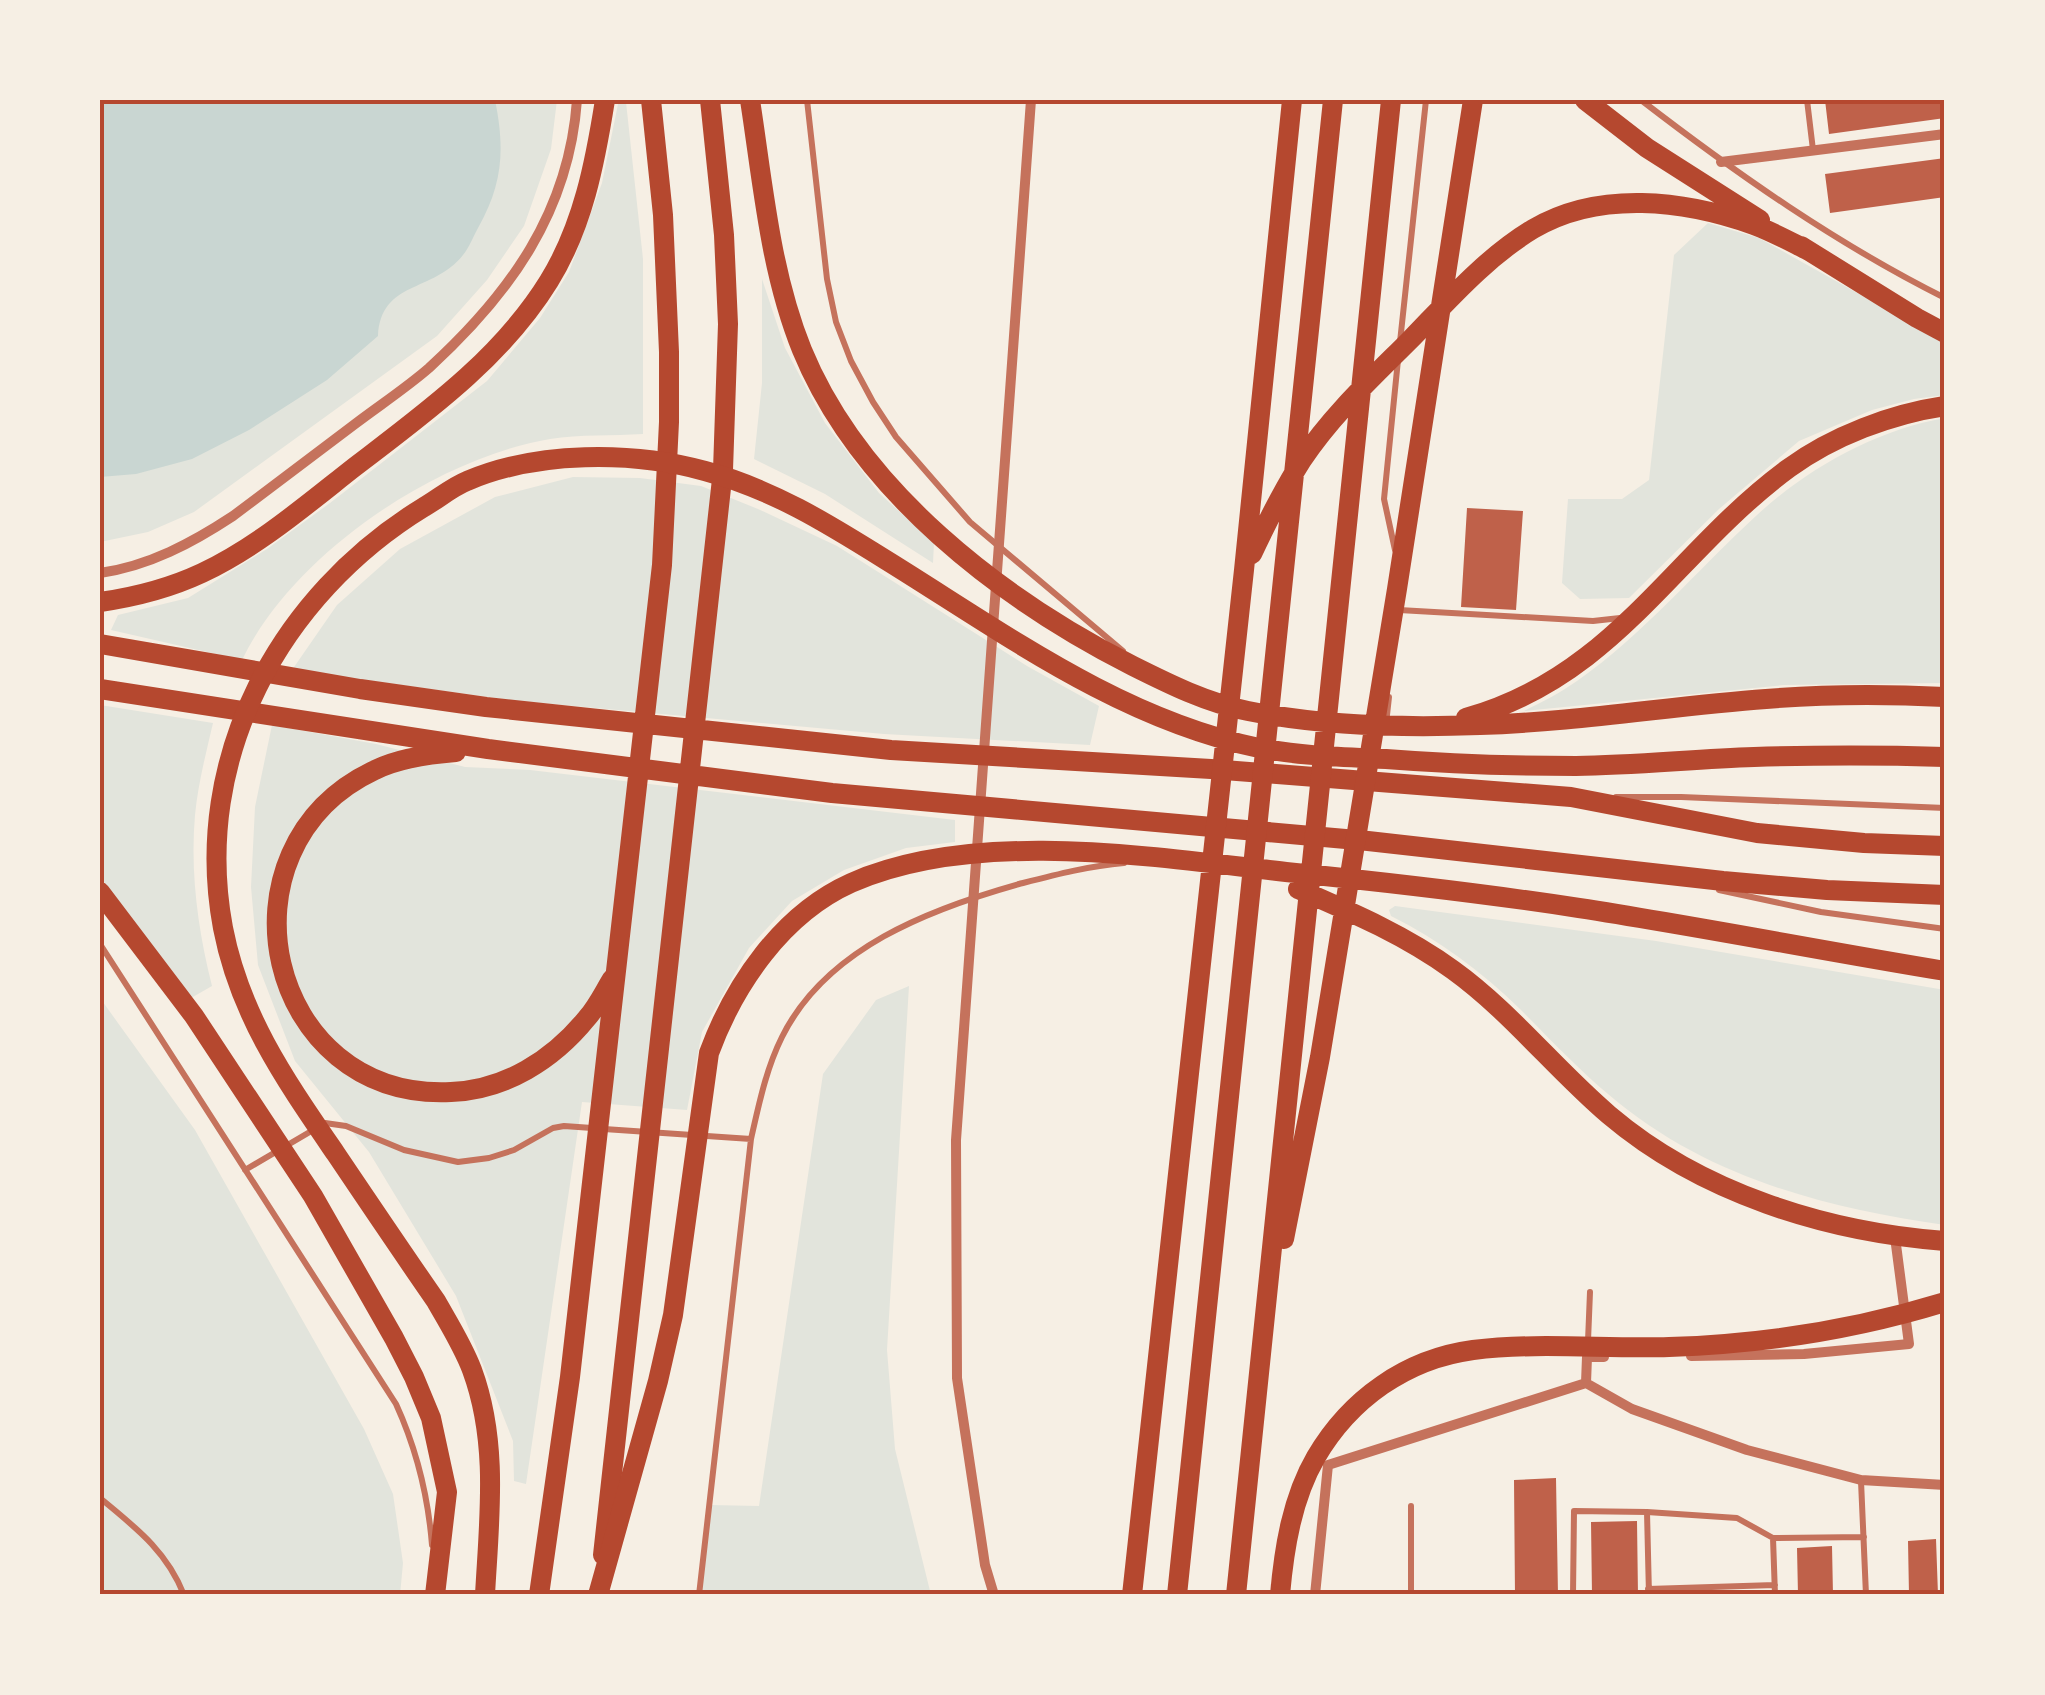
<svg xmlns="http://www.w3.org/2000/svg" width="2045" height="1695" font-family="'Exo 2',sans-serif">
<rect width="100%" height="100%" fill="#f6efe4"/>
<path fill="#e2e4dc" d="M100 100H557L551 149 524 226 487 280 437 336 194 512 148 532 100 542Z
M626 102 643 259V434C613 436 580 434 550 439 436 458 293 554 242 660L111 630 118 615 188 598 267 549 330 503 487 381 540 318 569 272 602 183 618 104Z
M1708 223 1759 238 1945 342V395L1914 399 1872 410 1799 441 1719 509 1629 598 1580 599 1562 583 1568 499H1622L1649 480 1674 255Z
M762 279 785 348 825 423 879 493 934 543 933 563 825 494 754 459 762 383Z
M1945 418V683L1784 685 1524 711C1542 702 1560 693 1577 681 1644 634 1697 570 1757 515 1808 468 1876 430 1945 418Z
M573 477 640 478 701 486 758 509 837 546 1027 666 1099 706 1090 745 884 734 518 701 292 670 337 605 400 549 495 497Z
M100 705 213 723C206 753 198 784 195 815 190 873 198 930 212 986L191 998 100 877Z
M272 725 376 744 465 767 530 770 955 820V842L906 848 844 870 792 901 749 948 702 1032 687 1110 582 1102 526 1484 514 1481 513 1441 456 1296 369 1152 295 1061 258 965 251 887 255 807Z
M1395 906 1656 941 1945 990V1225C1822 1207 1705 1177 1608 1094 1577 1068 1549 1038 1520 1009 1481 971 1439 940 1391 916L1389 910Z
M909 986 887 1350 895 1449 931 1595H699L710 1505 759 1506 823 1074 876 1000Z
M100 998 195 1130 364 1429 393 1494 403 1563 400 1595H100Z"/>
<path fill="#c9d6d2" d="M100 100H495C505 149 503 184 478 228 473 237 469 248 463 255 433 293 381 280 378 336L327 380 249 430 192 459 136 474 100 477Z"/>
<path fill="#bf614a" d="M1825 100H1945V118L1829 134Z
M1945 158V197L1830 213 1825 174Z
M1467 508 1523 511 1516 610 1461 607Z
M1556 1478 1558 1595H1515L1514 1480Z
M1637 1521 1638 1595H1592L1591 1522Z
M1936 1539 1938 1595H1909L1908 1541Z
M1832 1546 1833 1595H1798L1797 1548Z"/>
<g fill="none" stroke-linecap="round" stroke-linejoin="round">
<path stroke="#c5725c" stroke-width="6" d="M807 100 827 279 836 322 851 361 873 402 896 437 970 522 1123 651
M1641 100C1737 174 1837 244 1945 298
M1807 100 1813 150
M1400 342 1426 100
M1395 550 1384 499 1398 360
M1399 610 1593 621 1620 618
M1386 724 1389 697
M1616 797H1681L1945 808
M1719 890 1821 912 1945 929
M100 944 396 1404C417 1450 428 1495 432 1545
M604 1129 751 1139
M245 1170 325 1123 346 1126 404 1150 458 1162 489 1158 514 1150 553 1128 564 1126 592 1128
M1588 1341 1590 1292
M1861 1481 1866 1595
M100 1498C135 1527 167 1551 184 1595
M1773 1538 1775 1595
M1648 1589 1775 1585
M699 1595 751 1139C759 1104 766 1069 782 1037 826 948 930 909 1019 884 1054 875 1088 866 1124 863
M1411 1595V1506
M1573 1595 1574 1511 1647 1512
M1649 1595 1647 1512 1737 1518 1773 1538 1864 1537"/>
<path stroke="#c5725c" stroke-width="10" d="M1721 162 1945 134
M100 573C149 566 192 543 233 516 274 485 315 454 355 424 380 405 406 388 429 368 510 294 569 212 577 100
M1691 1356 1804 1354 1909 1344 1895 1237
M1586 1383 1587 1357H1604
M994 1595 985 1565 957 1378 956 1140 1031 100
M1315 1595 1328 1465 1586 1383 1632 1409 1747 1450 1861 1480 1945 1485"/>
<path stroke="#b5482f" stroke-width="20" d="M100 602C135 597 170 588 202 573 257 547 305 506 352 469 424 414 501 359 549 281 583 226 595 163 605 100
M100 644 360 689 486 707 891 750 1211 769 1571 797 1757 833 1864 843 1945 846
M100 689 488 749 832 793 1368 841 1723 881 1827 890 1945 895
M456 752C430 754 399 758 375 770 209 848 266 1101 451 1092 505 1090 553 1060 587 1018 597 1007 604 992 612 979
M603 1555 723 470 728 324 724 235 710 100
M539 1595 570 1377 662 565 669 422V352L663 215 651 100"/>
<path stroke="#b5482f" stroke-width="20" d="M750 100C763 184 770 271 802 350 860 491 1001 599 1133 666 1169 684 1207 703 1248 711 1323 726 1404 728 1480 725 1576 722 1671 706 1766 699 1825 694 1887 694 1945 697
M1585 100 1647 148 1760 220
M1801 246 1917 318 1945 333
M1252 554C1267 522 1283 490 1302 460 1332 415 1371 379 1409 341 1447 302 1485 258 1533 229 1599 190 1684 200 1754 225 1773 232 1791 242 1809 251
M1466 718C1616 676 1673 553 1789 468 1833 436 1891 414 1945 406
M1298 889C1351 912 1405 935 1453 970 1510 1011 1555 1069 1609 1115 1701 1193 1826 1232 1945 1241
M100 892 194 1016 313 1196 394 1338 414 1377 431 1418 447 1492 435 1595
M1284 1239 1320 1057 1397 589 1473 100
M485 1595C489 1520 499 1443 472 1370 463 1346 449 1324 436 1301 402 1252 369 1203 336 1154 286 1081 240 1016 223 928 191 758 280 595 424 507 438 499 452 487 467 481 537 451 632 451 705 471 772 489 827 523 886 560 1004 633 1120 719 1259 748 1300 756 1344 757 1386 759 1449 764 1513 766 1576 766 1636 765 1695 759 1754 757 1818 755 1881 755 1945 757
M598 1595 658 1381 673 1315 709 1053C734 985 782 914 851 883 975 828 1154 857 1286 872 1384 882 1482 893 1579 908 1702 927 1823 951 1945 971
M1132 1595 1244 570 1292 100
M1177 1595 1333 100
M1236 1595 1391 100
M1280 1595C1284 1549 1292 1498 1316 1457 1350 1399 1406 1359 1473 1350 1538 1342 1604 1349 1669 1347 1765 1344 1854 1330 1945 1302"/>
</g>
<rect width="2045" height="1695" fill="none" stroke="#f6efe4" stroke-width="205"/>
<rect x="102" y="102" width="1840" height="1490" fill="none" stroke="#b5482f" stroke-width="4"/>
</svg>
